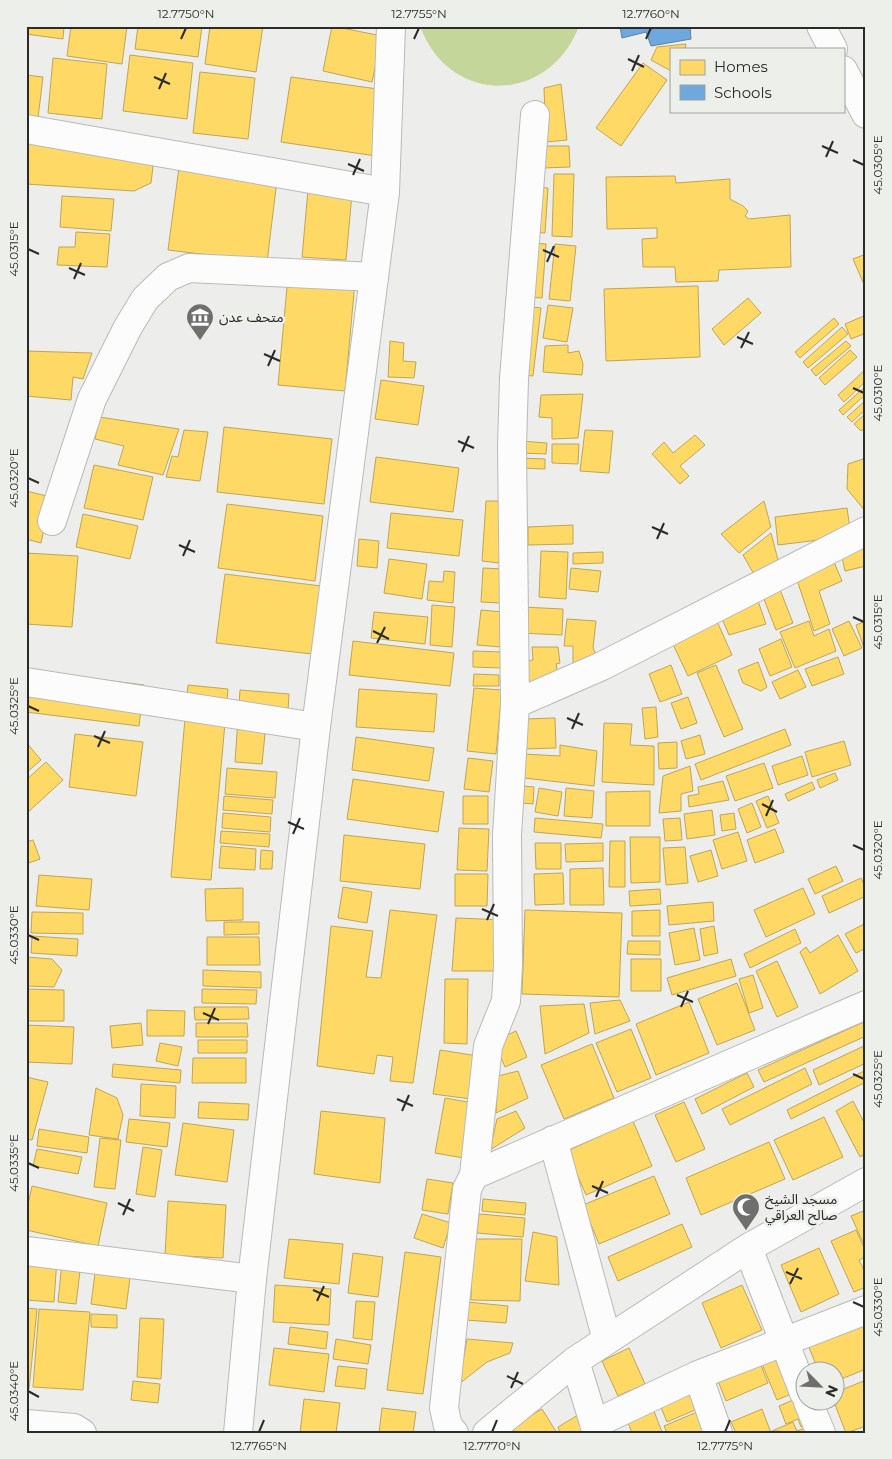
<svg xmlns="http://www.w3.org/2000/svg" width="892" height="1459" font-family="Montserrat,'Noto Sans Arabic',sans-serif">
<rect width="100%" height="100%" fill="#edeeeb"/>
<path fill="#c4d69a" d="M420 26H579C549 105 449 106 420 26Z"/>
<path fill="#ffd966" stroke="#bfa554" d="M26 26H64L63 39 26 34Z
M71 26H127L122 64 67 56Z
M138 26H202L198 57 135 49Z
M210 26H263L256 72 205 64Z
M332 26 382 36 372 82 323 71Z
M686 44 685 49H671V71L651 60 657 47Z
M130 55 193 63 187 119 123 111Z
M53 58 107 64 102 119 48 113Z
M643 63 667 80 621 146 596 128Z
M200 72 255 78 248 139 193 133Z
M26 75 43 77 38 118 26 116Z
M291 77 385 90 376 156 281 142Z
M561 84 567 140 546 142 544 88Z
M26 132 155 150 151 183 134 191 26 184Z
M542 146H569L570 167 542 168Z
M180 160 278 172 267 262 168 250Z
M554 174H574L572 237 552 236Z
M675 176 676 183 730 179V199L743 206 748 211 745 216 749 219 790 215 791 267 719 270 718 281 676 282 675 267H643L642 239 657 238V228L607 229 606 177Z
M309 179 353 182 346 260 302 257Z
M536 187 548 188 545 233 533 232Z
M62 196 114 199 111 231 60 227Z
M76 232 110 234 107 267 57 265 59 247H75Z
M532 243 546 244 542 298 527 297Z
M555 244 576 246 570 301 549 299Z
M866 254V289L853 259Z
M288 276 355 282 345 391 278 385Z
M698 286 700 357 606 361 604 289Z
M748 298 761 313 724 345 712 329Z
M548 305 573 308 567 342 543 338Z
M526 306 541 308 533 376 518 375Z
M866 315V333L851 339 845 324Z
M834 318 839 324 800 358 795 352Z
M842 327 848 334 808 368 803 362Z
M390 341 404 343 403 361 416 362 414 378 388 377Z
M846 341 851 346 816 376 811 370Z
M568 345V353L579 351 583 364 582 375 543 372 545 346Z
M850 350 857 357 825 385 819 378Z
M26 351 92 353 83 379 73 377 71 400 26 396Z
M866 369V381L844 402 838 395Z
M381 380 424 386 418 425 375 419Z
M866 386V394L843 415 839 410Z
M583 394 578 438 552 439V418L539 417 541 395Z
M866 400V409L852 422 847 417Z
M866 413V427L861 431 854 424Z
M99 417 179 429 163 475 118 465 124 446 95 439Z
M224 427 332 439 324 504 217 492Z
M184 430 208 432 200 481 166 477 172 456 178 457Z
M585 430 613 431 609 473 580 471Z
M695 435 705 445 680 466 689 476 680 484 652 454 664 442 673 453Z
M521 441 547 443 546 454 521 453Z
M552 444H579L578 464 552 463Z
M376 457 459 468 453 512 370 502Z
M520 458 545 459V469L520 468Z
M866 458V512L847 489 848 464Z
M94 465 153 477 143 520 84 508Z
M26 491 51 497 41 543 26 539Z
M486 501H498L504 533 499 563 482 561Z
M764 501 771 527 739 553 721 534Z
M227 504 323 516 315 581 218 568Z
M847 508 851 536 778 545 775 517Z
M391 513 463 520 459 556 387 548Z
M83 514 138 526 130 559 76 547Z
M573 525V544L528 545V527Z
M771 533 778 560 755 576 743 555Z
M359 539 379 541 377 568 357 566Z
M866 546V566L845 571 841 553Z
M541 551 568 552 566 599 539 597Z
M603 552V563L573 564V553Z
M26 553 78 556 72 627 26 624Z
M389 559 427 564 422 599 384 593Z
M834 562 842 581 819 591 830 624 814 631 796 577Z
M483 568 503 569 501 603 481 602Z
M571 568 601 571 598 592 569 589Z
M444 571 455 572 453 603 427 600 429 581 443 582Z
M225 574 321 586 312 654 216 643Z
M779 587 793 623 776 630 762 594Z
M757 598 766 624 729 635 720 614Z
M432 605 455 607 452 647 430 645Z
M521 607 563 609 562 635 520 633Z
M481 610 503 612 501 647 477 645Z
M374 612 428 617 425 644 371 638Z
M567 619 596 621 593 648 597 656 581 668 573 663V646H564Z
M716 619 732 655 688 676 671 640Z
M809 621 814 636 829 629 836 651 795 668 780 632Z
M849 621 862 648 844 656 832 629Z
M866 621V647L864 648 856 625Z
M781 639 792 667 770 676 759 649Z
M353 641 454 653 450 686 349 675Z
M532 647H558L560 663 556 664 558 675 521 685 520 662 533 660Z
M473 651 502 652 501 668 473 667Z
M838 657 844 674 812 686 805 669Z
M758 662 767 687 761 691 743 683 738 670Z
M671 665 682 694 660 702 649 674Z
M716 665 743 729 724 737 697 673Z
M26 670 144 685 139 726 26 712Z
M798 670 806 687 780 699 772 682Z
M474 674 499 675V686H473Z
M188 685 228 689 211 880 171 877Z
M474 688 502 690 496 754 467 751Z
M359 689 437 694 434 732 356 727Z
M240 690 289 694 287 728 266 724 262 764 235 762Z
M688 697 697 723 681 729 671 703Z
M656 707 658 737 645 739 642 708Z
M555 718 556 748 524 749V719Z
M604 723 632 724 630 745 654 746V785L602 782Z
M785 729 791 745 701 780 695 764Z
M75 734 143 742 136 796 69 787Z
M700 735 705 754 686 759 681 741Z
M356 737 434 748 429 781 352 770Z
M844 741 851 765 812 777 805 752Z
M26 742 41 760 26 773Z
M677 742V768L659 769 658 743Z
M560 745 597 751 594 786 524 778V754L560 756Z
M802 756 808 775 778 785 772 766Z
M468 758 493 761 489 792 464 789Z
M46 762 63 780 26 814V780Z
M764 763 773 788 735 801 726 776Z
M690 766 693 791 681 794V811L659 813 663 776Z
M227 768 277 772 275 798 225 794Z
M835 773 838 780 820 788 817 780Z
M353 779 444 792 438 832 347 819Z
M723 781 729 800 689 807 688 796 699 794 698 787Z
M812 782 815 789 788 801 785 794Z
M513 785 534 787 533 804 511 802Z
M539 788 562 792 558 816 535 812Z
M566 788 594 791 592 818 564 816Z
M650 791V826H606V792Z
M224 796 273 800 272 814 223 810Z
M463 796H488V824H463Z
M768 796 779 823 767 828 756 801Z
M752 803 761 827 747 833 738 809Z
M712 810 715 835 687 839 684 814Z
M223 813 271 817 270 832 222 828Z
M734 813 736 829 722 831 720 815Z
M535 818 603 824 601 838 534 832Z
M680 818 682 840 665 841 663 819Z
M459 828 489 829 487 871 457 870Z
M775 829 784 852 755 863 747 840Z
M221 831 270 834 269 847 220 843Z
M738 832 747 861 722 869 713 840Z
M344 835 425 844 420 889 340 881Z
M630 837H660V882L631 883Z
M33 840 40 859 26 864V842Z
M610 841H625V887H609Z
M535 843H561V869H536Z
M603 843V861L566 862 565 844Z
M221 846 256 849 255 870 219 868Z
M685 847 688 883 666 885 663 848Z
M261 850 273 851 272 869H260Z
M711 850 718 876 698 882 690 856Z
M836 866 843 881 815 894 808 879Z
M603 868 604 905H570V869Z
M563 873 564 904 535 905 534 874Z
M455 874H488L487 906H455Z
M39 875 92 879 89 910 36 906Z
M861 878 866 889V896L829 913 822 896Z
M343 887 372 892 367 923 338 918Z
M243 888V920L206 921 205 889Z
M803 888 815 914 766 937 754 910Z
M660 889 661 904 630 906 629 891Z
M713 902 714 921 669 925 667 906Z
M390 910 437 915 413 1083 390 1081 393 1057 377 1055 374 1074 317 1066 331 926 373 931 366 977 381 978Z
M525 910 622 913 619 997 522 994Z
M660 910V936H632V911Z
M32 912 83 913V934L31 933Z
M456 918 506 920 505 971H452Z
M224 922H259V934L224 935Z
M866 923V948L856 953 845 934Z
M714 926 718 953 704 956 700 929Z
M694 928 700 960 675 965 669 933Z
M795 929 801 943 750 968 744 954Z
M838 935 858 971 820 994 800 952 806 947 810 953Z
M32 936 78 939 77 956 31 953Z
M207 937H259L260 965H207Z
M628 941H660V955L627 954Z
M26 957 52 959 62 970 54 987 26 986Z
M631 959H661V991H631Z
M731 959 736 976 672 995 667 978Z
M777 961 798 1007 777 1017 756 971Z
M203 970 261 972V988L203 986Z
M753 975 763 1008 749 1013 739 979Z
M445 979H468L467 1044 444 1043Z
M737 983 755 1030 717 1045 698 999Z
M26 989 64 990V1021H26Z
M202 989 257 990 256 1004 202 1003Z
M620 1000 630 1021 595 1034 590 1003Z
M689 1002 709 1053 656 1075 636 1024Z
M584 1004 589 1033 545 1054 540 1006Z
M194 1007H248L249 1019 195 1020Z
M147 1010 185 1011 184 1036H147Z
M866 1021V1036L764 1082 758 1070Z
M141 1023 143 1045 112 1048 110 1026Z
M196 1023H247L248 1037H196Z
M26 1025 74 1027 72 1064 26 1062Z
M631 1029 651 1078 617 1092 596 1043Z
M516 1031 527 1057 505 1067 494 1041Z
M198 1040H247V1053H198Z
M160 1043 182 1047 178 1066 156 1061Z
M592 1044 614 1098 564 1119 541 1065Z
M866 1045V1063L819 1085 813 1070Z
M440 1050 478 1056 471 1099 433 1094Z
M193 1058H246V1083H192Z
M113 1064 181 1070 180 1083 112 1077Z
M805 1068 812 1084 730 1125 722 1109Z
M866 1070V1082L791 1119 787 1110Z
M518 1071 528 1098 496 1113 498 1076Z
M747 1073 754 1087 702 1114 695 1099Z
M26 1077 48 1082 32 1140 26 1139Z
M141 1084 176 1086 175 1118 140 1116Z
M96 1088 117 1098 123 1115 118 1139 89 1135Z
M445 1098 479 1104 469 1159 435 1153Z
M853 1101 866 1126V1153L860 1157 836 1111Z
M199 1102 249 1104 248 1120 198 1118Z
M684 1102 705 1149 676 1162 655 1115Z
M321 1111 385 1118 380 1183 314 1174Z
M516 1111 525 1128 490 1150 497 1119Z
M824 1117 843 1157 793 1180 774 1140Z
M129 1119 170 1123 167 1147 126 1142Z
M633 1121 652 1166 586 1195 567 1151Z
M183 1123 234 1130 227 1182 175 1175Z
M39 1129 89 1137 87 1153 37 1146Z
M100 1138 121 1140 115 1189 94 1187Z
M769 1142 785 1179 701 1215 686 1178Z
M143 1147 162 1150 155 1197 136 1194Z
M37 1149 82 1157 78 1174 33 1166Z
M654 1176 670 1214 599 1244 583 1205Z
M427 1179 453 1183 448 1214 422 1210Z
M32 1186 107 1203 98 1246 26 1230V1213Z
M483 1199 526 1203 525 1215 482 1211Z
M168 1201 226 1205 223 1258 165 1255Z
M866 1210V1249L851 1216Z
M422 1214 451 1223 443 1248 414 1238Z
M479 1214 525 1218 523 1237 477 1233Z
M682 1224 692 1247 618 1281 608 1257Z
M856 1230 866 1252V1257L859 1260 866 1274V1287L854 1292 831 1241Z
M533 1232 557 1237 559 1285 525 1281Z
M289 1239 343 1244 339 1284 284 1278Z
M472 1239H522L520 1301 471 1300Z
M819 1248 839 1294 801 1312 781 1265Z
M405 1252 441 1257 423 1394 387 1390Z
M353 1253 383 1257 378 1297 348 1293Z
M26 1255 57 1258 54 1302 26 1300Z
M97 1258 132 1262 126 1309 91 1304Z
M62 1262 81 1263 76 1304 58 1302Z
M275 1285 331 1289 329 1325 273 1322Z
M742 1285 762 1330 721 1348 702 1303Z
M356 1301 375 1302 372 1340 353 1338Z
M467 1302 508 1306 506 1323 466 1320Z
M26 1308 37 1309 29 1389H26Z
M39 1309 90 1312 83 1390 33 1387Z
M91 1314 117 1315V1328L91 1327Z
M140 1318 164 1319 161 1379 137 1377Z
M866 1321V1369L834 1382V1372H819L808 1345Z
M290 1327 328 1332 326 1349 288 1344Z
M336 1339 371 1345 368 1364 333 1359Z
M467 1339 513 1343 510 1353 487 1362 459 1384Z
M274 1348 329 1354 324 1392 269 1385Z
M629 1348 645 1384 618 1396 602 1361Z
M789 1353 803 1389 777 1400 762 1364Z
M760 1363 768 1383 726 1401 718 1381Z
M338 1366 367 1369 365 1389 335 1386Z
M866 1380V1426L846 1433 834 1402V1393Z
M133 1381 160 1384 158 1403 131 1400Z
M704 1387 711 1403 667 1422 660 1405Z
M304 1399 340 1403 336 1433H300Z
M793 1400 794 1404 804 1400 818 1420 801 1427 798 1419 786 1424 779 1406Z
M650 1401 662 1432 632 1433 624 1412Z
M709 1407 719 1433H667L664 1426Z
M382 1408 416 1412 413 1433H379Z
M542 1409 557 1433H515L511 1427Z
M762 1409 771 1433H736L731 1422Z
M578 1415 602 1433H560L558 1427Z
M822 1421 826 1433 772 1431 793 1422 797 1431Z"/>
<path fill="#6fa8dc" stroke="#5b82a7" d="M620 26H690L691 39 651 46 646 32 622 38Z"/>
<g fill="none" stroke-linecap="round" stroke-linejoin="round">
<g stroke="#b9bab7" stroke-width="30">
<path id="street" d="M821 26 833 49
M843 70 866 114
M26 129 385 192
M52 521 92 399 128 327 145 299 168 277 189 268 374 277
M26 682 316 727
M515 704 602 666 866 531
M553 1140 607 1340
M474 1175 488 1046 506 1001 508 966 507 835 515 704 512 446 514 379 535 115
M748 1248 804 1393
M26 1251 252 1279
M575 1361 597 1433
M698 1375 718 1433
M808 1402 821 1433
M26 1424 74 1428 82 1433
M594 1424 698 1375 866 1310
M454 1433 448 1426 444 1408 467 1189 474 1175 866 1005
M487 1433 575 1361 748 1248 866 1182"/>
</g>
<g stroke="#b9bab7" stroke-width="30">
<path id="secondary" d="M238 1433 252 1279 316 727 385 192 391 26"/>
</g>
<use href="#street" stroke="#fcfcfc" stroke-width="28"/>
<use href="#secondary" stroke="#fcfcfc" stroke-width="28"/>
</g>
<path fill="none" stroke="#2b2b2a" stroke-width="2" d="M181 39 186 28M414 39 419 28M646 39 651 28M628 59 644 67M632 71 639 55M154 77 170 84M159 89 166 73M822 146 838 153M826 157 833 141M853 160 864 165M348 164 364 171M353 175 360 159M28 249 39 254M543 250 559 257M547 262 554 246M69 268 85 275M74 279 81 263M737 337 753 344M741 348 749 332M264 354 280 361M268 366 275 350M853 388 864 393M458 441 474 448M462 452 469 436M28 478 39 483M652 527 668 534M657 539 664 523M179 545 195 552M183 556 190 540M853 617 864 622M373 631 389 639M377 643 385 627M28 706 39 711M567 718 583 725M572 729 579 713M94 736 110 743M98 747 105 731M762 804 777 812M766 816 773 800M288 822 304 829M293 834 300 818M853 845 864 850M482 909 498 916M487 920 494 904M28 935 39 940M677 995 693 1002M681 1007 688 991M203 1013 219 1020M208 1024 215 1008M853 1074 864 1079M397 1099 413 1106M402 1111 409 1095M28 1163 39 1168M592 1186 608 1193M596 1197 603 1181M118 1203 134 1211M123 1215 130 1199M786 1272 802 1279M790 1284 798 1268M313 1290 329 1297M317 1301 324 1286M853 1302 864 1307M507 1376 523 1384M511 1388 518 1372M28 1391 39 1397M259 1432 264 1420M492 1432 497 1420M725 1432 730 1420"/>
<defs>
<g id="museum-pin" transform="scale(1.4375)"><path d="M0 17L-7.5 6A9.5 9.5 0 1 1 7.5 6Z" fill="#6f6f6e" stroke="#edefea"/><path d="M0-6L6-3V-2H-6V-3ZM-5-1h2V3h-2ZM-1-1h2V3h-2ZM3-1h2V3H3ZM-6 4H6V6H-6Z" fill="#fff"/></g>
<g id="mosque-pin" transform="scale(1.4375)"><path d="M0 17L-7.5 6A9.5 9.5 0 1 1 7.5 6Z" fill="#6f6f6e" stroke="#edefea"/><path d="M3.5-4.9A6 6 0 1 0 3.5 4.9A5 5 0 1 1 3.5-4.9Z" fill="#fff"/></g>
</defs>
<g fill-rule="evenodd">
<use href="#museum-pin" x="200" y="317"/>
<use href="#mosque-pin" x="746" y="1207"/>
</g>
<g text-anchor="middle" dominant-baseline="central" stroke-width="5" stroke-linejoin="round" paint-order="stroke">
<g font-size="14" fill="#2b2b2a" stroke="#edefea" text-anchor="start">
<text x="219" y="317">متحف عدن</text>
<text x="765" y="1199">مسجد الشيخ<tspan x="765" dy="16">صالح العراقي</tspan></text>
</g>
</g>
<rect width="892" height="1459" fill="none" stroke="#edefea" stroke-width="55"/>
<rect x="670" y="48" width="175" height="65" fill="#edefea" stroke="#9fa19d"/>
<rect x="680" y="60" width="25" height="15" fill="#ffd966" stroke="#9fa19d"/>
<text x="714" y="72" font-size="15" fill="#2b2b2a">Homes</text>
<rect x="680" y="85" width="25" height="15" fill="#6fa8dc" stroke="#9fa19d"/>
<text x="714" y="98" font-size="15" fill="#2b2b2a">Schools</text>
<g transform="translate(820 1386) rotate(114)"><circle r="24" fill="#edefea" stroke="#9fa19d"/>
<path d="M0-4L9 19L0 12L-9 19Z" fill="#6f6f6e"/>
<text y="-8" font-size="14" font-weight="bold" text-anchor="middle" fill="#2b2b2a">N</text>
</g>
<rect x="28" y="28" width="836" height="1404" fill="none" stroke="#2b2b2a" stroke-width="2"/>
<g font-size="12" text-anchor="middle" fill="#2b2b2a">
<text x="186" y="18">12.7750°N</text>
<text x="419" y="18">12.7755°N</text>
<text x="651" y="18">12.7760°N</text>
<text transform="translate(878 165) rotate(-90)" y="4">45.0305°E</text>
<text transform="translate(14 249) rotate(-90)" y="4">45.0315°E</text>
<text transform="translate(878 393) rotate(-90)" y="4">45.0310°E</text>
<text transform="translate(14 478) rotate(-90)" y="4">45.0320°E</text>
<text transform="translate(878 622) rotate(-90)" y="4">45.0315°E</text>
<text transform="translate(14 706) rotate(-90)" y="4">45.0325°E</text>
<text transform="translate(878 850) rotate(-90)" y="4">45.0320°E</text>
<text transform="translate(14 935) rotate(-90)" y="4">45.0330°E</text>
<text transform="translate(878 1079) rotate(-90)" y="4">45.0325°E</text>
<text transform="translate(14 1163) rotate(-90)" y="4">45.0335°E</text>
<text transform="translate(878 1307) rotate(-90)" y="4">45.0330°E</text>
<text transform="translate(14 1391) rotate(-90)" y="4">45.0340°E</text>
<text x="259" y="1450">12.7765°N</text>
<text x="492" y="1450">12.7770°N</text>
<text x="725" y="1450">12.7775°N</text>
</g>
</svg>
